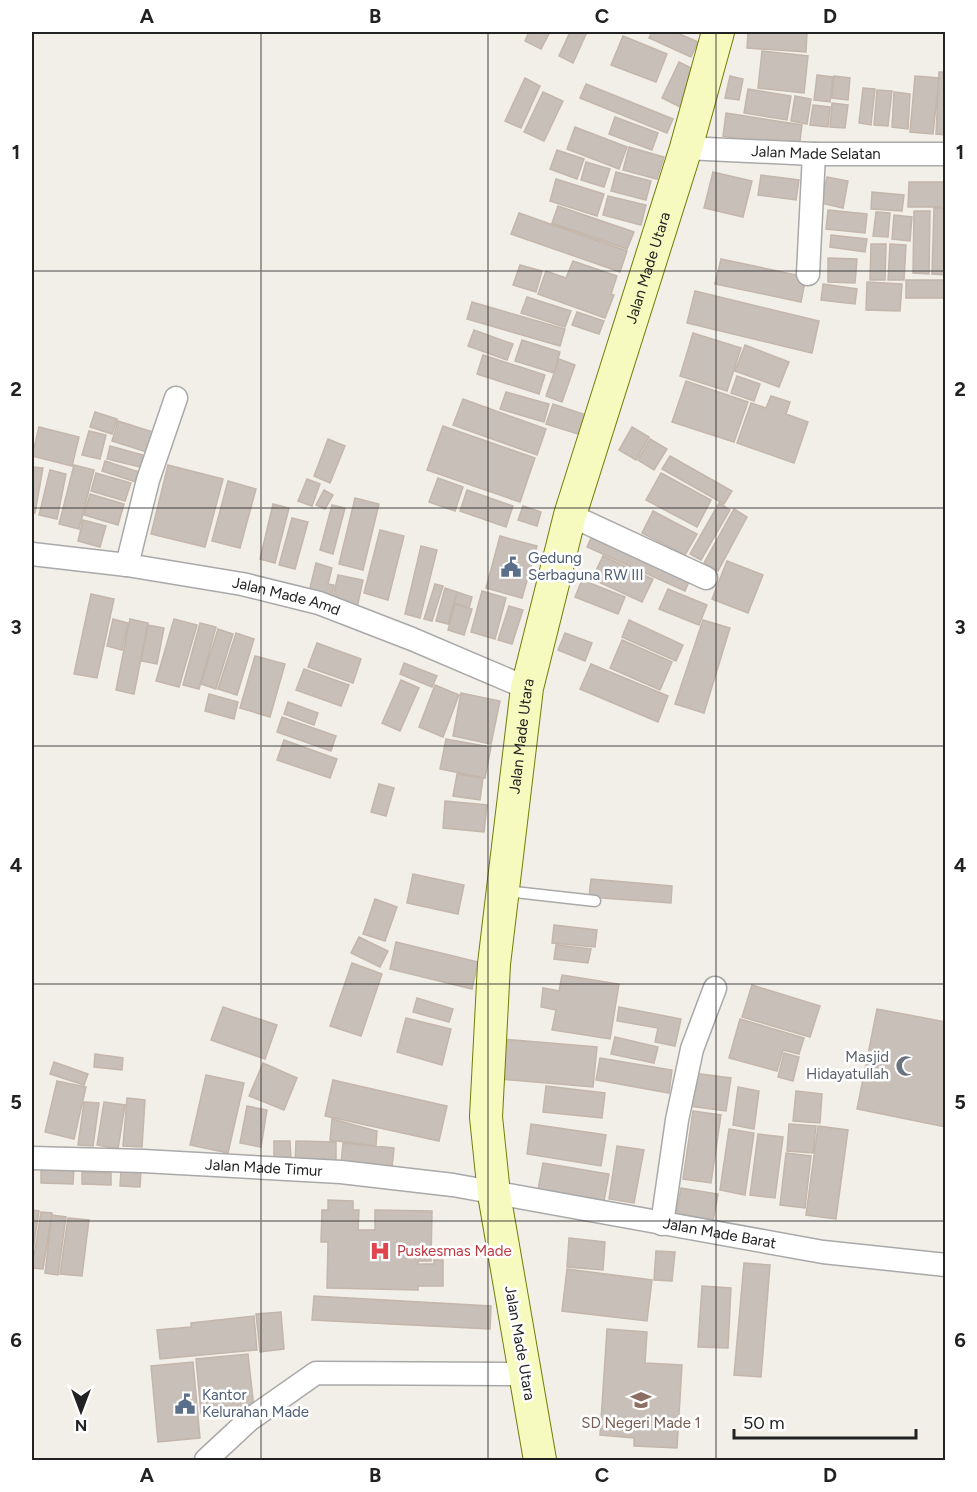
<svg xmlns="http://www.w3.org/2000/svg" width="977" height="1492" font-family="Figtree,sans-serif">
<rect width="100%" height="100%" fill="#f2efe9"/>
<path fill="#c7bfb8" stroke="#c4b6ab" stroke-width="1.5" d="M529 32H550L541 49 525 41Z
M570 32H587L573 63 559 56Z
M652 32H675L698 42 691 57 649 38Z
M748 32H807L806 52 747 48Z
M623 36 667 54 656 82 611 65Z
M762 51 808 56 804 93 758 88Z
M679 62 697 71 680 107 662 98Z
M939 72H946V135L936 134Z
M817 75 833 77 830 102 814 100Z
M730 76 743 79 739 100 725 98Z
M834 76 850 78 848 100 832 98Z
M915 76 939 78 933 134 910 132Z
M525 78 540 86 521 128 505 121Z
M586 84 673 119 667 133 580 98Z
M863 88 875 89 871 125 859 123Z
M748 89 791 96 787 120 744 113Z
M877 90 892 91 888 126 874 125Z
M543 92 563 101 544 141 524 132Z
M894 92 910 94 908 129 892 127Z
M795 96 811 99 807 124 791 121Z
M832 103 848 105 845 128 830 127Z
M813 105 830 107 828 127 810 125Z
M726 113 802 125 799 148 723 136Z
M615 117 658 133 652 150 609 134Z
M575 127 627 147 619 169 567 149Z
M629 147 664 157 657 179 623 170Z
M557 150 584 159 577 179 550 169Z
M586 162 610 169 604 187 581 180Z
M616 172 651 181 646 200 611 191Z
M713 172 752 181 743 217 704 208Z
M761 175 799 180 796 200 758 195Z
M827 177 848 181 843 208 821 203Z
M556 179 604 194 597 216 550 201Z
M909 182H946V207H908Z
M872 192 904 195 902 211 871 209Z
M608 196 646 205 641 225 603 215Z
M558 206 634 232 627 249 552 223Z
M934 208H946V275L932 274Z
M828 210 867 214 865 233 826 229Z
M914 211H930L929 274 913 273Z
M876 212 890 213 888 237 873 236Z
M519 213 627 251 620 272 511 234Z
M894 215 912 217 910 241 892 239Z
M831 235 867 239 865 252 830 247Z
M871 244H886L885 280H870Z
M890 244 906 245 904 280H888Z
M828 258 857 259 855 283 828 282Z
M721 259 806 277 801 302 715 284Z
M573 261 617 276 611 294 614 295 605 318 538 294 546 271 566 278Z
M520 265 542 271 536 292 513 285Z
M906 280H946V298H906Z
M867 282 902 284 900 311 866 310Z
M823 284 857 289 855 304 821 300Z
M695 291 819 321 812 353 687 323Z
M527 297 571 311 565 327 521 313Z
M472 302 565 329 560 346 467 319Z
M577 312 604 321 599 334 572 325Z
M474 330 513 344 507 360 468 346Z
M693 333 741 348 727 391 680 376Z
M522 340 560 352 554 373 515 361Z
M745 345 789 362 779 387 735 371Z
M483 355 545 375 539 394 477 374Z
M559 359 575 365 562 402 546 396Z
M737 376 760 384 754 401 731 393Z
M686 381 748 402 734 442 672 422Z
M506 392 549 404 544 422 500 409Z
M771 396 790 402 786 414 808 422 794 463 737 443 751 403 766 408Z
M463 399 546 429 537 455 453 425Z
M553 404 595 418 588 437 546 424Z
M95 412 117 419 112 434 90 427Z
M118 421 156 433 150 453 112 441Z
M443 426 535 458 520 502 427 470Z
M39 427 79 437 72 466 32 456Z
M632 427 649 437 636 460 619 450Z
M89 431 106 435 100 459 82 455Z
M328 439 345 446 330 483 314 476Z
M650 439 667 449 654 470 638 460Z
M110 446 143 455 140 467 107 459Z
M670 456 732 491 724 504 662 469Z
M105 461 139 472 136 482 102 471Z
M74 465 94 470 79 529 59 524Z
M168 465 223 479 205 547 151 534Z
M32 467 43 468 35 513 32 512Z
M50 470 66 474 57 519 39 515Z
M96 473 131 483 125 501 91 491Z
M661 473 711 500 697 527 646 500Z
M438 478 463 487 455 511 429 502Z
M307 479 320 484 312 506 298 501Z
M228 481 256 489 240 548 212 541Z
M324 490 333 495 325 509 316 505Z
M467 490 513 506 506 527 460 511Z
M90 494 124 504 118 525 84 515Z
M355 498 379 504 363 570 339 564Z
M719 503 730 510 701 560 690 554Z
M273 504 289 508 275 563 260 559Z
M332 505 345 508 333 554 320 550Z
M523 506 541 512 537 526 518 520Z
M734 509 747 517 718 571 704 563Z
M653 511 697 534 685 555 642 533Z
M292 518 308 522 295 569 279 565Z
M83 520 106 526 100 547 78 541Z
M380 530 404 536 388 600 364 593Z
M593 534 691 577 685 591 587 547Z
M500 536 537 546 522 598 486 588Z
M421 546 437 550 420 618 405 614Z
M603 556 653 579 642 602 592 579Z
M727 561 763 575 748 613 712 599Z
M316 563 332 568 328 584 334 585 330 602 308 596Z
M338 575 363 580 357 608 332 602Z
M582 580 625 597 618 614 575 597Z
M435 584 443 586 432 621 424 619Z
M445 588 457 592 448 624 436 621Z
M668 589 707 605 699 625 659 609Z
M482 591 506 598 495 639 471 632Z
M457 592 472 597 469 608 454 603Z
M91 594 114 599 97 678 74 674Z
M455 604 472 609 464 635 448 630Z
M509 606 523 610 512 644 498 640Z
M113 619 128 623 122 650 107 646Z
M130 619 148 623 134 694 116 690Z
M174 619 197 625 179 687 156 681Z
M629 620 683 645 676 661 622 637Z
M703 620 730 628 704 713 675 704Z
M200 623 216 627 199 689 183 685Z
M148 625 164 628 157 664 141 661Z
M218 629 233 634 216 689 201 684Z
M236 633 254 639 237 695 218 689Z
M565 633 592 643 585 661 558 650Z
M622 640 672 662 660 690 610 668Z
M317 643 361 659 353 683 308 667Z
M255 656 285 664 270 717 240 708Z
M404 663 437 676 432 687 400 674Z
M591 664 668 696 658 722 580 689Z
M304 669 349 685 341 706 296 690Z
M401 680 419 688 400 731 382 723Z
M435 685 459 695 443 737 419 727Z
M461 693 500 701 491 744 453 736Z
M209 694 238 702 234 719 205 711Z
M288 702 318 713 314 725 284 714Z
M282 717 336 736 331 751 277 732Z
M446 739 491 747 485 778 440 769Z
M284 740 337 759 330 778 277 760Z
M457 774 483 778 480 800 453 796Z
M379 784 394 788 386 816 371 812Z
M445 801 487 805 484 832 443 828Z
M413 874 464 885 458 914 407 903Z
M591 879 672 886 671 903 589 897Z
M375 899 397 907 385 941 363 934Z
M554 925 597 930 595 947 552 943Z
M359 937 388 951 380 967 351 953Z
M396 942 478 962 472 989 390 969Z
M556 945 591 949 588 963 554 959Z
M352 963 382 974 361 1036 330 1026Z
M562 975 619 984 610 1039 552 1030 556 1010 541 1007 543 988 559 991Z
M752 985 820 1006 810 1037 742 1017Z
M417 998 453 1009 449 1022 413 1012Z
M223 1007 277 1025 265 1059 211 1040Z
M619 1007 681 1019 675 1046 655 1042 658 1028 617 1021Z
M877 1009 946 1022V1127L857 1109Z
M406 1018 451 1029 442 1065 397 1052Z
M740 1019 804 1038 799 1054 783 1050 777 1071 729 1058Z
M615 1037 658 1047 654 1063 611 1054Z
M502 1039 597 1047 593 1087 499 1079Z
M784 1053 799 1057 793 1081 778 1077Z
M95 1054 123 1058 122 1070 94 1067Z
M600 1058 672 1070 669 1093 596 1080Z
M54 1062 88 1074 84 1085 50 1074Z
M263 1063 297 1078 284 1110 249 1096Z
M693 1073 731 1078 726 1111 689 1106Z
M206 1075 244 1083 228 1153 190 1145Z
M333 1080 447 1106 439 1141 325 1116Z
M57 1081 86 1087 74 1139 45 1132Z
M546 1086 605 1093 602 1118 543 1112Z
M738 1087 759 1091 754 1129 733 1125Z
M796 1091 822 1094 820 1123 793 1121Z
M127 1098 145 1100 142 1147 123 1146Z
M84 1102 99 1103 93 1146 78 1145Z
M104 1102 125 1105 118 1149 97 1145Z
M247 1106 267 1110 261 1147 240 1143Z
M693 1111 721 1115 711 1183 683 1179Z
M332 1119 377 1131 376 1146 330 1140Z
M531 1124 606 1135 601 1166 527 1154Z
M789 1124 816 1126 813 1153 787 1151Z
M818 1126 848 1130 836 1219 806 1215Z
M729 1129 754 1133 745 1195 720 1190Z
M758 1134 783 1137 775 1198 750 1195Z
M274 1141H290L291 1159H274Z
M296 1141 336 1142V1166L295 1165Z
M343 1143 394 1148 392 1168 341 1164Z
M617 1146 644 1150 634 1203 609 1199Z
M786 1153 811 1156 805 1208 780 1205Z
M543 1163 609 1174 604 1201 538 1190Z
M41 1165 74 1166 73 1184 41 1183Z
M121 1170H141L140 1187 120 1186Z
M82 1172 111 1173V1185L82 1184Z
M681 1188 718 1194 712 1226 675 1219Z
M328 1200 353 1201V1210H359L358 1230H375V1210L432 1211 431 1261H418V1264H434V1260H443V1286H418V1290L327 1288 328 1242H321L322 1210H328Z
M32 1210 39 1211 32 1257Z
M41 1212 52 1213 43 1269 32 1268Z
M52 1215 66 1217 58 1275 45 1273Z
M68 1218 89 1220 82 1276 60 1274Z
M569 1238 605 1242 603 1270 567 1267Z
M656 1251 675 1252 672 1281 654 1280Z
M744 1263 770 1265 761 1377 734 1375Z
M567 1269 652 1280 647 1321 562 1311Z
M702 1286 731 1288 728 1348 698 1347Z
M314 1296 491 1306 490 1329 312 1320Z
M281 1312 284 1349 260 1352 256 1314Z
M254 1316 257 1350 160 1359 157 1330 191 1327V1323Z
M607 1329 647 1332 645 1363 682 1365 677 1448 634 1446V1438L600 1435Z
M248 1354 254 1408 201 1413 196 1359Z
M193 1362 200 1438 158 1442 151 1366Z"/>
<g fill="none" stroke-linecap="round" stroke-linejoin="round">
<g stroke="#a9a9a9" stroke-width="13">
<path id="lane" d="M505 891 595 901"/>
</g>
<g stroke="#a9a9a9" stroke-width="25">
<g id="street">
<path id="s1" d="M686 148 814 154H946"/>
<path d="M808 274 814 154"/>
<path d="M570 515 706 578"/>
<path id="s2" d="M32 554 127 565 242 584 319 603 412 639 527 688"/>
<path d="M127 565 148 480 176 398"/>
<path id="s3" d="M32 1158 143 1161 341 1172 453 1185 823 1252 946 1265"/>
<path d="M662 1224 677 1120 692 1049 715 988"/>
<path d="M206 1460 249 1420 316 1373 526 1374"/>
</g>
</g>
<g stroke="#707d05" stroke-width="34">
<g id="secondary">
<path id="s4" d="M540 1460 494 1194 486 1117 494 964 527 688 570 515 686 148 718 32"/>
</g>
</g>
<use href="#lane" stroke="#fff" stroke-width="10"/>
<use href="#street" stroke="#fff" stroke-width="22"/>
<use href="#secondary" stroke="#f7fabf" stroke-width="32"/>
</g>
<path fill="none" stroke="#222" stroke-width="1.5" stroke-opacity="0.55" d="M261 32V1460M488 32V1460M716 32V1460M32 271H946M32 508H946M32 746H946M32 984H946M32 1221H946"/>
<defs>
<g id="civic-bare" transform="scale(1.62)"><path d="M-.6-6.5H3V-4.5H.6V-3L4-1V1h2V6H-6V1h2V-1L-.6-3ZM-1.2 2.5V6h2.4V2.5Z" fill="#5c6f8a" stroke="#fff" stroke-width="2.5" paint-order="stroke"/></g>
<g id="mosque-bare" transform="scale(1.62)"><path d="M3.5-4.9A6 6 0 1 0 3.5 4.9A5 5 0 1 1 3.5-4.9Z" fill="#6b7280" stroke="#fff" stroke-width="2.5" paint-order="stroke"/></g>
<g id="hospital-bare" transform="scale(1.62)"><path d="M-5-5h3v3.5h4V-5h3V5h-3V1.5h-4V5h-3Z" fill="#e0444e" stroke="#fff" stroke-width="2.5" paint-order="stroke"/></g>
<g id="school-bare" transform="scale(1.62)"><path d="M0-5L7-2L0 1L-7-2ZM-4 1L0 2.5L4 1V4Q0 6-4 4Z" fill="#8d6e63" stroke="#fff" stroke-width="2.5" paint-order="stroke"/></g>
</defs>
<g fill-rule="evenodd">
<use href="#civic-bare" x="511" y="567"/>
<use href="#mosque-bare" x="906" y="1066"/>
<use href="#hospital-bare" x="380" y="1251"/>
<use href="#school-bare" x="641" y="1400"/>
<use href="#civic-bare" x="185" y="1404"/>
</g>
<g text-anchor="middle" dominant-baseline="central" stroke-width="5" stroke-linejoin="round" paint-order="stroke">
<g font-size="15" fill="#222" stroke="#fff">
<text stroke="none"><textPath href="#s1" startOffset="130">Jalan Made Selatan</textPath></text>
<text stroke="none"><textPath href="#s4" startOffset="1216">Jalan Made Utara</textPath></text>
<text stroke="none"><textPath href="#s2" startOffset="258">Jalan Made Amd</textPath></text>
<text stroke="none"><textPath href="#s4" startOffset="730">Jalan Made Utara</textPath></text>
<text stroke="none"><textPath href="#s3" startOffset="232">Jalan Made Timur</textPath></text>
<text stroke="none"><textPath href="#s3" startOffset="693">Jalan Made Barat</textPath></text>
<text transform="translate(520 1343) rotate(80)">Jalan Made Utara</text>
</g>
<g font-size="15" fill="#4e5e75" stroke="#fff" text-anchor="start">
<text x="528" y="558">Gedung<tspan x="528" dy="17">Serbaguna RW III</tspan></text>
<text x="202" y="1395">Kantor<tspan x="202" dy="17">Kelurahan Made</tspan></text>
</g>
<g font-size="15" fill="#5b616d" stroke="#fff" text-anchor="end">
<text x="889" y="1057">Masjid<tspan x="889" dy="17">Hidayatullah</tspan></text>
</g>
<g font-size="15" fill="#be3a42" stroke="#fff" text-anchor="start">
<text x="397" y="1251">Puskesmas Made</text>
</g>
<g font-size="15" fill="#785e54" stroke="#fff">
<text x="641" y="1423">SD Negeri Made 1</text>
</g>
</g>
<rect width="977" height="1492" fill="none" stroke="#ffffff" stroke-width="66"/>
<g transform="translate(81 1411) rotate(180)" stroke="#ffffff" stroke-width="4.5" paint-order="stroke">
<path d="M0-4.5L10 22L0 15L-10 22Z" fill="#222222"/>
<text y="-9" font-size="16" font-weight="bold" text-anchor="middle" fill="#222222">N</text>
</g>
<path d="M734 1429v9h182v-9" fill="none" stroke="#222222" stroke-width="3"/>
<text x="743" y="1429" font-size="18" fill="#222222" stroke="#ffffff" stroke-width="4.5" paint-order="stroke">50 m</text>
<rect x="33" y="33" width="911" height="1426" fill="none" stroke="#222" stroke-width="2"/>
<g font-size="20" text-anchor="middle" font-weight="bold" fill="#222">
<text x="147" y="23">A</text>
<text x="375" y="23">B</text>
<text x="602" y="23">C</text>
<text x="830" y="23">D</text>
<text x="16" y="159">1</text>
<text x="960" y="159">1</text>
<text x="16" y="396">2</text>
<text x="960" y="396">2</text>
<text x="16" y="634">3</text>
<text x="960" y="634">3</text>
<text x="16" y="872">4</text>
<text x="960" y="872">4</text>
<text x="16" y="1109">5</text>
<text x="960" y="1109">5</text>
<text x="16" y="1347">6</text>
<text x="960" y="1347">6</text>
<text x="147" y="1482">A</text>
<text x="375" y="1482">B</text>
<text x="602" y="1482">C</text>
<text x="830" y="1482">D</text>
</g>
</svg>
